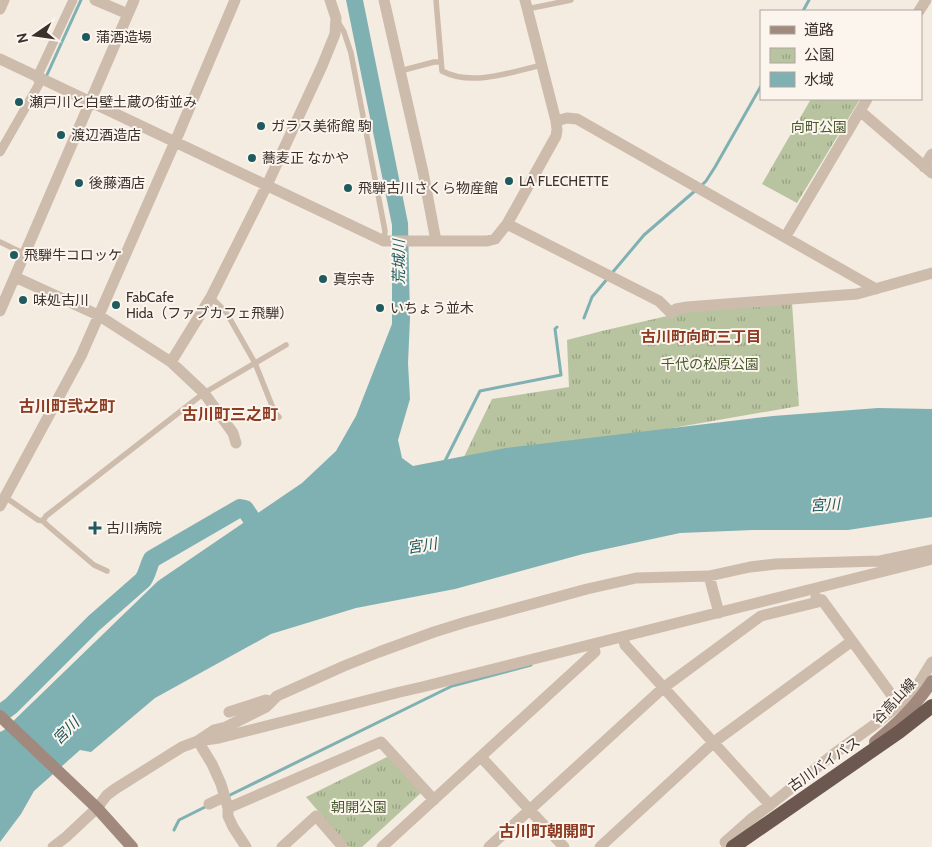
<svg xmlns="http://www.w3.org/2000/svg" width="932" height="847" font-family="Cabin,'Noto Sans JP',sans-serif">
<defs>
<pattern id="park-tufts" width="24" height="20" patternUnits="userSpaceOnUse" patternTransform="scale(1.25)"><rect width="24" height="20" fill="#b8c4a0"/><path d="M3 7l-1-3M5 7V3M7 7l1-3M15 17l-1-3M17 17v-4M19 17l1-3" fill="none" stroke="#97a083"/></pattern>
</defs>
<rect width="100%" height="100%" fill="#f4ebe1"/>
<path fill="url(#park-tufts)" d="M811 99H860L797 203 762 184Z
M792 303 799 406 460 465 492 399 569 387 567 340 602 331 702 308Z
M389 756 422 792 362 847H349L306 797Z"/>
<path fill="#7fb0b2" d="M346 0H363L408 223 410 318 408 363 410 399 398 440 402 458 413 466 506 448 773 416 878 408 932 409V517L848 530H753L680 533 583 554 455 589 356 608 271 634 155 698 91 752 80 750 34 791 21 814 0 842V732L4 730 158 581 302 483 336 451 356 416 392 324V225Z"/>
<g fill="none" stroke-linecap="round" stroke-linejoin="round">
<path stroke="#7fb0b2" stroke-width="3" d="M803 11 809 0
M46 77 81 0
M701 186 706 181 715 167 761 86
M612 273 644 235 696 190
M584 318 592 297 608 278
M444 463 480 391 561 375 555 329 557 327
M228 796 452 686 531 665
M174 830 179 820 207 806"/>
<path stroke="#7fb0b2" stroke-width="18" d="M0 714 11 706 94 623 143 580C148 573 148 566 152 559L240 508 245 509 263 536"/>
<path stroke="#cdbbac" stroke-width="5.5" d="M436 0 442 71C472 87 511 72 542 65
M527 9 571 0
M338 22 344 32 351 53 385 231 384 241
M400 71 434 62H441
M0 242 25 254
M211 297 226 312 255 363 275 413 279 417
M5 497 38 520 43 521 47 525 94 565 107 571
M43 521 46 516 204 393 286 345"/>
<path stroke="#cdbbac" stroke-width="9" d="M0 152 39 84 37 77 73 0"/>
<path stroke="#cdbbac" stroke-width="11" d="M95 0 128 14
M384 0 423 172 436 241
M0 9 4 0
M919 11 926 0
M0 59 384 241H487L495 239 507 224 659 301 671 313 676 309 687 307 857 294 932 273
M860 111 932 173
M556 121 567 118 577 119 876 289
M924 167 932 154
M507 224 556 136 557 130 556 121 525 0
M786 236 867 99
M15 277 98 315 171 362 204 393 233 433 236 443
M0 311 134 0
M171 362 211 297 267 185 322 66 335 34 336 18 330 0
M0 506 81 356 178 135 235 0
M709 576 719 613
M816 597 818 602 822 600 899 705
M623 637 625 645 770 805
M229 712 266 700
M199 740 214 730 226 727 266 707 277 696 344 666 379 652 434 632 466 622 587 589 636 578 709 576 750 567 776 564 880 561 932 550
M198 741 212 764 221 784 228 808V816L233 827 246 847
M481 757 564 847
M209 804 224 797
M228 808 381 742 434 800
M725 842 751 819 770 805 835 753 874 725 899 705 919 683 932 662
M53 847 66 837 97 808 107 795 115 789 182 747 198 741 219 738 400 692 422 687 932 559
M282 847 316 816 343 847
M382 847 595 652 593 644
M489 847 663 688 761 616 818 602
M600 847 714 742 852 641"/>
<path stroke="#a18a7d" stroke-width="12" d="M0 716 97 808 132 847
M875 742C897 724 917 705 932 681"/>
<path stroke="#6c584f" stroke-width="14" d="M733 847 899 732 932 706"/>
</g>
<g fill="#1f5a5e" stroke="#fbf5ee" stroke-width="2">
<circle cx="86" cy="37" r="5"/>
<circle cx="19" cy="102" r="5"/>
<circle cx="261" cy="126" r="5"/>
<circle cx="61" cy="135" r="5"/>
<circle cx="252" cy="158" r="5"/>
<circle cx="509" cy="181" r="5"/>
<circle cx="79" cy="183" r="5"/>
<circle cx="348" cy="188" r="5"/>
<circle cx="14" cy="255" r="5"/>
<circle cx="323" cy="279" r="5"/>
<circle cx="23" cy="300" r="5"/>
<circle cx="116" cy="305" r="5"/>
<circle cx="380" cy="308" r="5"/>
<path d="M92.5 520.5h5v5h5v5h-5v5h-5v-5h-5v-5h5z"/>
</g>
<g text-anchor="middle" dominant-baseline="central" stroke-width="4" stroke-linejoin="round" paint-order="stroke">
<g font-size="14" fill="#3b302b" stroke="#fbf5ee" text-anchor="start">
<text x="96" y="37">蒲酒造場</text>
<text x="29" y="102">瀬戸川と白壁土蔵の街並み</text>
<text x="271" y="126">ガラス美術館 駒</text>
<text x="71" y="135">渡辺酒造店</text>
<text x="262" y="158">蕎麦正 なかや</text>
<text x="519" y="181">LA FLECHETTE</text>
<text x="89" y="183">後藤酒店</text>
<text x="358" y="188">飛騨古川さくら物産館</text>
<text x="24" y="255">飛騨牛コロッケ</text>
<text x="333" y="279">真宗寺</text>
<text x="126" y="297">FabCafe<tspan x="126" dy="16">Hida（ファブカフェ飛騨）</tspan></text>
<text x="33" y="300">味処古川</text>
<text x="390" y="308">いちょう並木</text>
<text x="106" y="528">古川病院</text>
</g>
<g font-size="14" fill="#4a5a2e" stroke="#fbf5ee">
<text x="819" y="127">向町公園</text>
<text x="710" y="364">千代の松原公園</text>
<text x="359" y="807">朝開公園</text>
</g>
<g font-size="14" fill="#3b302b" stroke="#fbf5ee">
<text transform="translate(894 701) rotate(-47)">谷高山線</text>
<text transform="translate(824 764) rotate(-35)">古川バイパス</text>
</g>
<g font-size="15" font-style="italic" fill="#1f5a5e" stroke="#fbf5ee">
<text transform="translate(399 262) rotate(-90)">荒城川</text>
<text transform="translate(825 505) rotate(-3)">宮川</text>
<text transform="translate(422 546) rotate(-9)">宮川</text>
<text transform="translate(66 731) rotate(-45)">宮川</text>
</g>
<g font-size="15" font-weight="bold" fill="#8c3b22" stroke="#fbf5ee">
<text x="701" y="337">古川町向町三丁目</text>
</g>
<g font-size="16" font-weight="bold" fill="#8c3b22" stroke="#fbf5ee">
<text x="67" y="406">古川町弐之町</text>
<text x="230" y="414">古川町三之町</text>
<text x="547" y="831">古川町朝開町</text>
</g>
</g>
<rect x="760" y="10" width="162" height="90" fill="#fbf5ee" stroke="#aea6a0"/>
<rect x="770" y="26" width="25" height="8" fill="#a18a7d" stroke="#aea6a0"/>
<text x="804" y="35" font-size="15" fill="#3b302b">道路</text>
<rect x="770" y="48" width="25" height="15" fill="url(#park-tufts)" stroke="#aea6a0"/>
<text x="804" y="60" font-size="15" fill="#3b302b">公園</text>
<rect x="770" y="72" width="25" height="15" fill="#7fb0b2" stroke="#aea6a0"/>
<text x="804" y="85" font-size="15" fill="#3b302b">水域</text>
<g transform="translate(35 35) rotate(257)" stroke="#fbf5ee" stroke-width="4" paint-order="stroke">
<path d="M0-4L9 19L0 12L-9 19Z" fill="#3b302b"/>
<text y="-8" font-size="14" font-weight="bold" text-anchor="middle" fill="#3b302b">N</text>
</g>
</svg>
